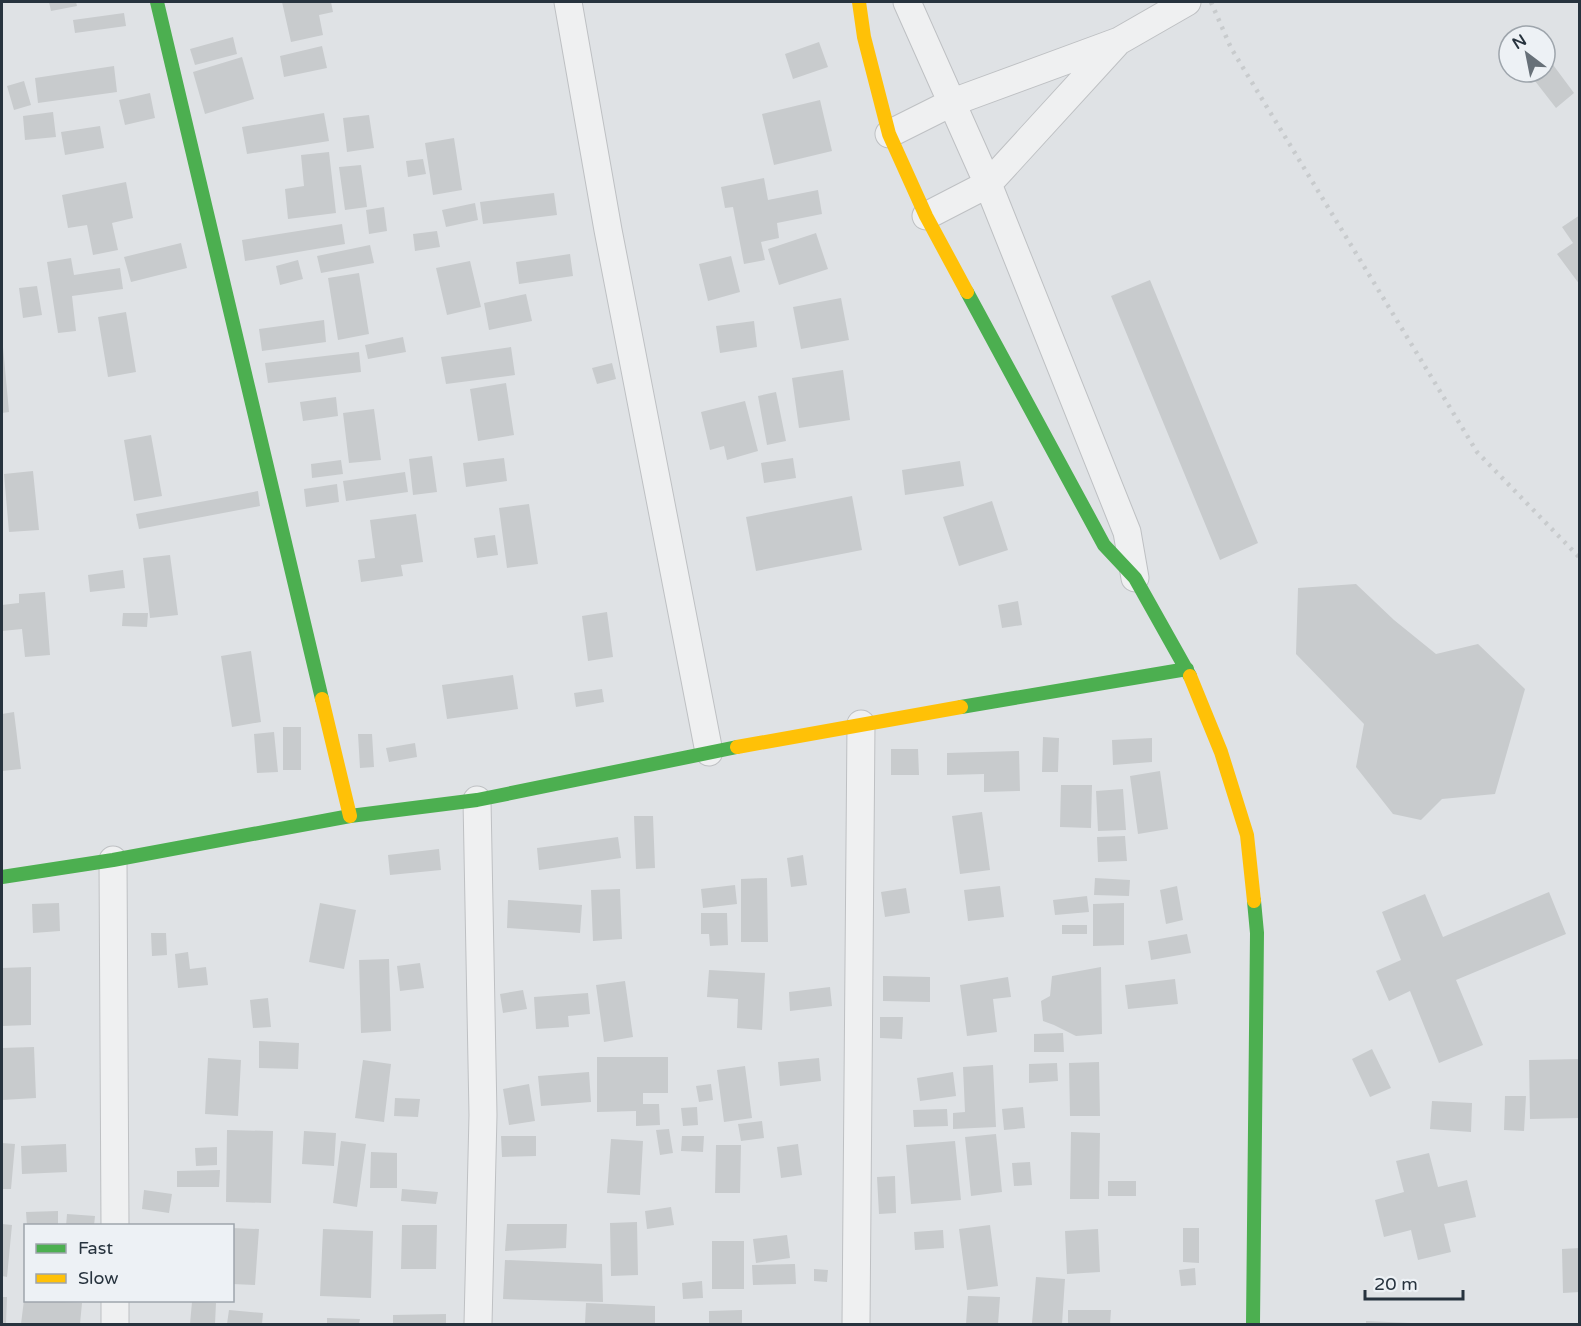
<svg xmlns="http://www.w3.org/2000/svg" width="1581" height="1326" font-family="'Varela Round',sans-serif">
<rect width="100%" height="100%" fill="#dfe2e5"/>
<path fill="#c8cbcd" d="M49 2H76L77 6 51 11Z
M282 2H331L333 12 319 15 323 35 291 42Z
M124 13 126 26 75 33 73 20Z
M233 37 237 54 195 65 190 49Z
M819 42 828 67 793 79 785 54Z
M322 46 327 68 284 77 280 56Z
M1545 54 1574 93 1556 108 1528 72H1545Z
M242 57 254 99 205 114 193 72Z
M114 66 117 92 38 103 35 78Z
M24 81 31 105 14 110 7 86Z
M150 93 155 118 125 125 119 100Z
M820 100 832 151 774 165 762 114Z
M53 112 56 137 25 140 23 116Z
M324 113 329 141 247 154 242 127Z
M369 115 374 148 347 152 343 118Z
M100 126 104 148 65 155 61 132Z
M454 138 462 190 433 195 425 143Z
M329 152 336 213 288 219 285 189 304 186 301 155Z
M423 159 426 174 408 177 406 161Z
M361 165 367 207 345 210 339 167Z
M764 178 768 200 818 190 822 214 777 223 779 238 761 242 765 260 744 264 733 207 725 208 721 187Z
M126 182 133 218 112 223 118 250 93 255 87 225 68 228 62 195Z
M554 193 557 215 483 224 480 202Z
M475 203 478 220 446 227 442 210Z
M384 207 387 231 369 234 366 210Z
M1580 215V285L1557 254 1573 243 1562 227Z
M342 224 345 244 245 261 242 240Z
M437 231 440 247 415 251 413 234Z
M816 233 828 269 779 285 768 249Z
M181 243 187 268 131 282 124 257Z
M370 245 374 263 321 273 317 256Z
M570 254 573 276 519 284 516 262Z
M731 256 740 292 708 301 699 264Z
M71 258 74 275 120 268 123 289 72 296 76 331 58 333 47 262Z
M298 260 303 279 280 285 276 266Z
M470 261 481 307 447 315 436 268Z
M359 273 369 334 338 340 328 278Z
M1150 280 1258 543 1220 560 1111 296Z
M37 286 42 315 23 318 19 288Z
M526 294 532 321 489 330 484 303Z
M841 298 849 340 801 349 793 307Z
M126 312 136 372 108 377 98 317Z
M324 320 326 342 262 351 259 329Z
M754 321 757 347 720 353 716 326Z
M403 337 406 352 368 359 365 345Z
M2 347H3L9 412 2 413Z
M511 347 515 375 446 384 441 357Z
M359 352 361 372 268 383 265 363Z
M612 363 616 379 597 384 592 368Z
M843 370 850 420 799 428 792 378Z
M506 383 514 435 478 441 470 389Z
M776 392 786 441 767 445 758 396Z
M336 397 338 416 303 421 300 402Z
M745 401 758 451 727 460 724 446 710 450 701 412Z
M374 409 381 460 349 463 343 413Z
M151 435 162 496 134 501 124 440Z
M432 456 437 492 413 495 409 459Z
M504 458 507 481 466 487 463 463Z
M793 458 796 478 764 483 761 463Z
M341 460 343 474 312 478 311 464Z
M960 461 964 486 905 495 902 470Z
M33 471 39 530 9 532 4 474Z
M405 472 408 492 346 501 343 481Z
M337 484 339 502 306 507 304 489Z
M258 491 260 506 139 529 136 514Z
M852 496 862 550 756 571 746 517Z
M992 501 1008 550 959 566 943 517Z
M529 504 538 564 507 568 499 508Z
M416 514 423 562 401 565 403 576 361 582 358 560 375 558 370 520Z
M495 535 498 555 477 558 474 538Z
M170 555 178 615 150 618 143 558Z
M123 570 125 588 90 592 88 575Z
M1356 584 1394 620 1436 654 1478 644 1525 689 1495 794 1442 799 1421 820 1393 814 1356 767 1364 724 1296 654 1298 588Z
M45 592 50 655 25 657 22 629 2 631V605L19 603V594Z
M1018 601 1022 625 1002 628 998 605Z
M607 612 613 657 588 661 582 616Z
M123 613H148L147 627 122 626Z
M251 651 261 722 232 727 221 656Z
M513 675 518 709 447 719 442 685Z
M602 689 604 702 576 707 574 693Z
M14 712 21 769 2 771V714Z
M283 727H301V770H283Z
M274 732 278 772 257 773 254 734Z
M358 734H372L374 767 360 768Z
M1043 737 1059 738 1058 772H1042Z
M1152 738V762L1113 765 1112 740Z
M415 743 417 757 389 762 386 748Z
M891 749H918L919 775H891Z
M1019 751 1020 791 984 792V774L947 775V753Z
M1160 771 1168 829 1138 834 1130 776Z
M1061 785H1092L1091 828 1060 827Z
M1123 789 1126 830 1098 831 1096 791Z
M982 812 990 870 960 874 952 816Z
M634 816H653L655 868 636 869Z
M1125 836 1127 861 1098 862 1097 837Z
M618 837 621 858 539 870 537 848Z
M439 849 441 870 390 875 388 855Z
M803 855 807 885 791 887 787 858Z
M767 878 768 942H741V879Z
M1095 878 1130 880 1129 896 1094 895Z
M735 885 737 904 703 908 701 889Z
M1000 886 1004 917 968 921 964 890Z
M1177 886 1183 920 1166 924 1160 890Z
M906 888 910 913 885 917 881 892Z
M620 889 622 939 593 941 591 890Z
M1549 892 1566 934 1456 980 1483 1045 1439 1063 1410 991 1389 1001 1376 971 1401 960 1382 912 1425 894 1443 937Z
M1087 896 1089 912 1055 915 1053 900Z
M508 900 582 905 580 933 507 928Z
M59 903 60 931 33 933 32 904Z
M320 903 356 910 344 969 309 962Z
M1124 903V945L1093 946V904Z
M701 913H727L728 945 710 946 709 934H701Z
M1062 925H1087V934H1062Z
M151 933H166L167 955 152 956Z
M1187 934 1191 953 1151 960 1148 941Z
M188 952 190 969 206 967 208 985 178 988 175 954Z
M389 959 391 1031 361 1033 359 960Z
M420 963 424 988 400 991 397 966Z
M31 967V1025L2 1026V968Z
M1101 967 1102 1034 1076 1036 1054 1025 1043 1021 1041 1001 1050 996 1052 976Z
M709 970 765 973 762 1030 737 1028 738 999 707 997Z
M883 976 930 977V1002L883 1001Z
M1008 977 1011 997 993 999 997 1032 967 1036 960 985Z
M1175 979 1178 1004 1128 1009 1125 985Z
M625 981 633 1037 604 1042 596 985Z
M830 987 832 1006 790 1011 789 992Z
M523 990 527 1009 503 1013 500 994Z
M588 993 590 1014 568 1016 569 1027 536 1029 534 997Z
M268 998 271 1027 253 1028 250 1000Z
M880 1017H903L902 1039 880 1038Z
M1063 1033 1064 1052H1034V1034Z
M259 1041 299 1043 298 1069 259 1068Z
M34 1047 36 1098 2 1100V1048Z
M1372 1049 1391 1088 1370 1097 1352 1059Z
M597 1057H668V1093H643V1104H659L660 1125 636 1126V1111L597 1112Z
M208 1058 241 1060 238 1116 205 1114Z
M819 1058 821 1081 780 1086 778 1062Z
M1580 1059V1118L1530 1119 1529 1060Z
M363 1060 391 1064 384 1122 355 1118Z
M1099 1062 1100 1116H1070L1069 1063Z
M1057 1063 1058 1081 1029 1083V1064Z
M993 1065 996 1127 953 1129V1113L965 1112 963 1067Z
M745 1066 752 1118 724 1122 717 1070Z
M589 1072 591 1102 541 1106 538 1076Z
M953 1072 956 1096 920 1101 917 1078Z
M529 1084 535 1121 509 1125 503 1089Z
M711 1084 713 1100 699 1102 696 1086Z
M1505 1096H1526L1524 1131 1504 1130Z
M395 1098 420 1099 418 1117 394 1116Z
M1432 1101 1472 1103 1471 1132 1430 1129Z
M697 1107 698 1125 683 1126 681 1108Z
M1023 1107 1025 1128 1004 1130 1002 1109Z
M947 1109 948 1126 914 1127 913 1110Z
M762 1121 764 1138 741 1141 738 1124Z
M669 1129 673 1153 660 1155 656 1130Z
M227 1130 273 1131 271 1203 226 1202Z
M304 1131 336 1133 334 1166 302 1164Z
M1071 1132 1100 1133 1099 1199H1070Z
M996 1134 1002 1192 971 1196 965 1137Z
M501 1136H536V1156L502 1157Z
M682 1136H704L703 1152 681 1151Z
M611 1139 643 1141 640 1195 607 1193Z
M341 1141 366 1144 357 1207 333 1203Z
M955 1141 961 1200 911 1204 906 1145Z
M2 1143 15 1144 11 1189H2Z
M66 1144 67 1172 22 1174 21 1146Z
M798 1144 802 1175 781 1178 777 1147Z
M716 1145H741L740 1193H715Z
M217 1147V1165L196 1166 195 1148Z
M371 1152 397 1153V1188H370Z
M1429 1153 1438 1187 1467 1180 1476 1217 1444 1224 1451 1252 1418 1260 1411 1230 1384 1237 1375 1200 1404 1192 1396 1161Z
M1030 1162 1032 1185 1014 1186 1012 1163Z
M220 1170 219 1187H177V1171Z
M895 1176 896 1213 879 1214 877 1177Z
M1108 1181H1136V1196H1108Z
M402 1189 438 1192 436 1204 401 1201Z
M144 1190 172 1194 169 1213 142 1209Z
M671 1207 674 1225 647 1229 645 1211Z
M58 1211V1226H27L26 1212Z
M67 1214 95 1216 94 1226H66Z
M637 1222 638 1275 611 1276 610 1223Z
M2 1224 12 1225 7 1277 2 1276Z
M507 1224H567L566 1248 505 1251Z
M402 1225H437L436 1269H401Z
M990 1225 998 1286 967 1290 959 1229Z
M232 1228 259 1229 255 1285 232 1284Z
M1183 1228H1199V1263L1183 1262Z
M323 1229 373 1231 371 1298 320 1296Z
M1098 1229 1100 1272 1067 1274 1065 1231Z
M943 1230 944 1248 915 1250 914 1232Z
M787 1235 790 1258 756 1263 753 1239Z
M712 1241H744V1289H712Z
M1580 1248V1292L1563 1293 1562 1249Z
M505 1260 602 1264 603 1302 503 1299Z
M795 1264 796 1284 753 1285 752 1265Z
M1195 1268 1196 1285 1181 1286 1179 1270Z
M814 1269 828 1270 827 1282 814 1281Z
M1036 1277 1065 1279 1062 1324 1032 1323Z
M702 1281 703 1298 683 1299 682 1283Z
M968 1296 1000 1297 998 1324H966Z
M2 1297H7L6 1324H2Z
M24 1300 82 1303 80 1324H21Z
M192 1302 216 1303 215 1324H190Z
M586 1303 655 1306V1324H585Z
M229 1310 263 1313 262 1324H227Z
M742 1310V1324H709V1311Z
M1068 1310H1111L1110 1324H1068Z
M446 1314V1324H393V1315Z
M327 1318 360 1319 359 1324H327Z
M1366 1321 1411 1323V1324H1366Z"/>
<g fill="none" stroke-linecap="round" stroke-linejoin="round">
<g stroke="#bec0c3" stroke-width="29">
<path id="street" d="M568 2 608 230 709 752
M907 2 988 184 1127 532 1135 578
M889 134 953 102 1119 41 1187 2
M926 216 988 184 1116 44
M477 800 483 1115 478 1324
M113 860 115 1226
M115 1300V1324
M856 1324 861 724"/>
</g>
<use href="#street" stroke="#eff0f1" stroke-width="27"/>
<path stroke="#4caf50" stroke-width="14" d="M157 2 322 699
M967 292 1104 545 1135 578 1190 676
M961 707 1187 669
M2 877 113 860 350 816 477 800 737 747
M1253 1324 1257 933 1254 901"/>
<path stroke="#ffc107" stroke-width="14" d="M859 2 864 37 889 134 926 216 967 292
M1190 676 1221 752 1247 835 1254 901
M322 699 350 816
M737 747 961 707"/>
<path stroke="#c8cbcd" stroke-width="4.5" stroke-dasharray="3 6" stroke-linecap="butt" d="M1211 2 1231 48 1477 452 1580 558"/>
</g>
<rect width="1581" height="1326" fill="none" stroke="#27333e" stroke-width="6"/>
<rect x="24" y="1224" width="210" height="78" fill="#edf1f5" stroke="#9ea5ac" stroke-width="1.5"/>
<rect x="36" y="1244" width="30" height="9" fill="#4caf50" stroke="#9ea5ac" stroke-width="1.5"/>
<text x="78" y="1254" font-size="18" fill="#27333e">Fast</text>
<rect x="36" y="1274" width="30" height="9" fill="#ffc107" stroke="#9ea5ac" stroke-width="1.5"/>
<text x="78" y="1284" font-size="18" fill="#27333e">Slow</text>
<g transform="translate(1527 54) rotate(328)"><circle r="28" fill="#edf1f5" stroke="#9ea5ac" stroke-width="1.5"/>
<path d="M0-4.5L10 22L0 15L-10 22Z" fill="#677078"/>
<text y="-9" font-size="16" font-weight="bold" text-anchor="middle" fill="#27333e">N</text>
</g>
<path d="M1365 1290v9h98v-9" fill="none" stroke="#27333e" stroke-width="3"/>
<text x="1374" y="1290" font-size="18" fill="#27333e" stroke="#edf1f5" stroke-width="4.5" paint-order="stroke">20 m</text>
</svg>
